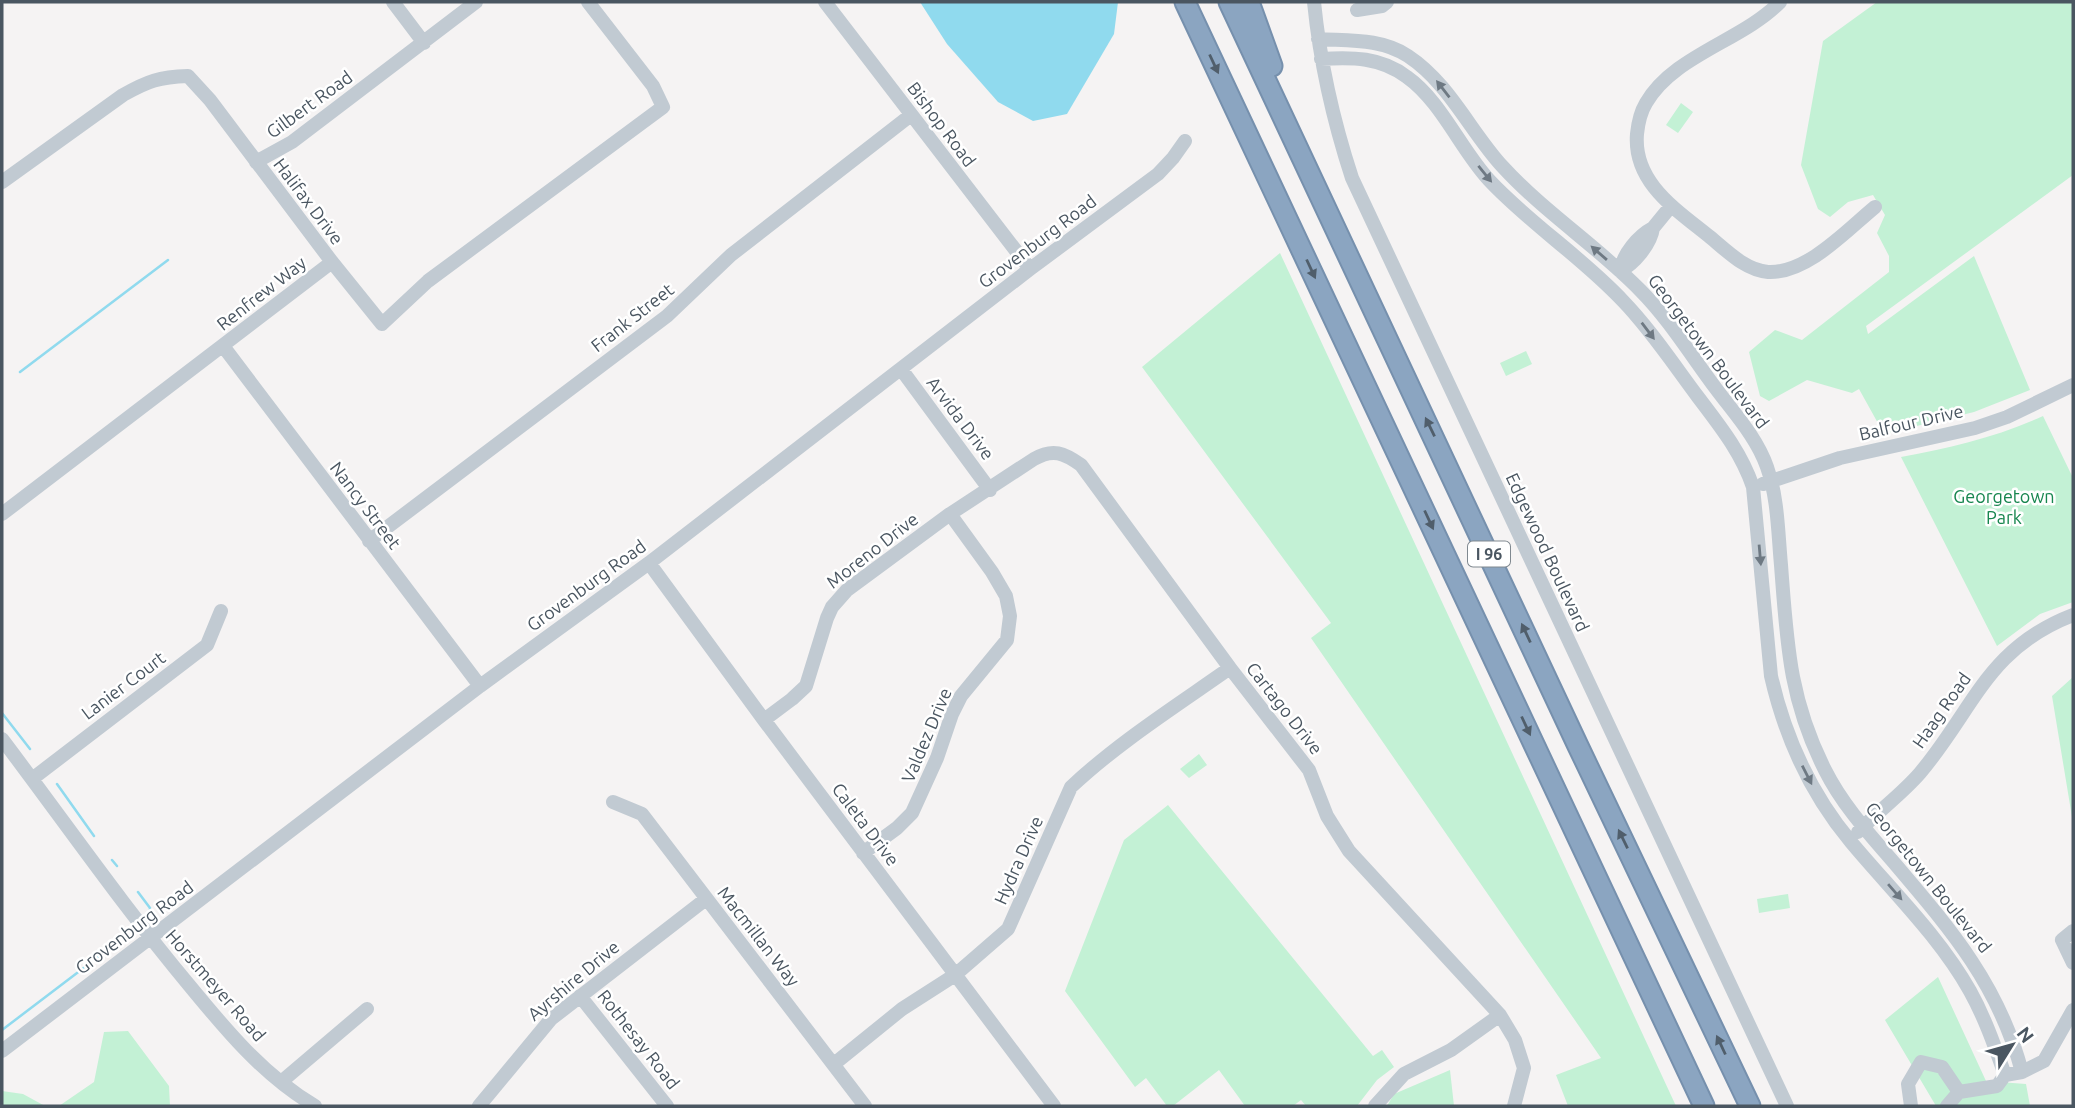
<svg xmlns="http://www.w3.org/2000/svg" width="2075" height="1108" font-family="Ubuntu,sans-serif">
<rect width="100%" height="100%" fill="#f5f3f3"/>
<path fill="#c3f1d5" d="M1877 2H2073V175L1866 326 1868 334 1974 256 2030 390 1974 412 1884 434 1859 389 1852 393 1807 380 1769 401 1760 396 1749 352 1775 330 1802 340 1889 272V256L1877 233 1885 215 1873 195 1848 202 1830 217 1818 209 1801 165 1823 41Z
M1681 103 1693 112 1678 133 1666 125Z
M1280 253 1676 1106H1568L1556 1075 1601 1058 1311 638 1331 623 1142 367Z
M1526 351 1532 364 1506 376 1500 363Z
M2043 416 2073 478V602L2040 614 1997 646 1901 457C1950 448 1997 437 2043 416Z
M2073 677V823L2052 696Z
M1199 754 1207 765 1189 778 1180 769Z
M1168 805 1373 1056 1382 1050 1394 1067 1377 1080 1357 1106H1306L1301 1100 1293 1106H1245L1219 1070 1173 1106H1167L1146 1078 1135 1087 1065 991 1124 840Z
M1788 894 1790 908 1759 913 1757 899Z
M1938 977 1986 1081 2026 1084 2030 1106H1936L1885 1020Z
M128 1031 169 1086 170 1106H59L94 1082 104 1032Z
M1450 1070 1454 1106H1387L1394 1094Z
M2 1091 23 1094 45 1106H2Z"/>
<path fill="#90daee" d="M920 2H1118L1114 34 1067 114 1033 121 998 102 947 44Z"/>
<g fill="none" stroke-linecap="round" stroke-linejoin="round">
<path stroke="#90daee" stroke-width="2.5" d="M20 372 168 260
M2 713 30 749
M57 784 94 836
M112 860 117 866
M138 892 150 908 149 918
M2 1030 127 935"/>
<g stroke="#7690ad" stroke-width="23">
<path id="highway" d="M1185 2 1704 1106
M1229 2C1347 249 1461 498 1578 746 1635 867 1693 986 1750 1106
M1249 2 1272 66"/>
</g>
<path stroke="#c1cad2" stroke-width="14" d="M393 2 424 43
M825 2 1030 269
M1314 2C1320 62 1333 120 1352 178L1787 1106
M1780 2C1742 41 1674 55 1646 103 1640 113 1638 124 1637 134 1633 183 1677 210 1710 237 1727 251 1745 270 1768 272 1807 274 1847 230 1875 207
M1357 10 1382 6 1387 2
M1318 39C1348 41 1381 38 1408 56 1449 83 1470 131 1502 166 1544 212 1597 246 1640 290 1669 319 1692 357 1717 390 1735 414 1757 438 1767 467 1778 498 1778 533 1781 565 1787 643 1789 699 1825 770 1843 806 1871 836 1896 865 1953 932 1999 986 2022 1072L2005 1075C1995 1047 1985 1018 1970 991 1939 936 1891 890 1851 842 1810 793 1785 737 1771 676L1753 487C1741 452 1720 426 1698 397 1674 365 1651 330 1623 301 1582 257 1530 224 1489 180 1461 150 1441 101 1407 77 1381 57 1352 57 1321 59
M256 162 292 142 476 2
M2 182 123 95C148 81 159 77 188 76L210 100 332 262 382 324 428 281 663 107 653 86 588 2
M1653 228C1651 244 1634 264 1620 271 1623 254 1638 236 1653 228Z
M1653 228 1671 206
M223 346 480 686
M901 369 990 490
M1763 484 1840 458 1975 428 2007 417 2073 385
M2 514 332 262
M369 541 667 316 731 255 911 115
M649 563 764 720 1054 1106
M764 720 792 699 806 686 827 618 832 607 847 590 950 514 1034 459C1053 448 1064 453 1081 465L1230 668 1309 770 1327 816 1349 851 1500 1015 1515 1040 1524 1068 1514 1106
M2 739C64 821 123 906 189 985 226 1030 264 1076 315 1106
M32 779 207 645 221 611
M613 802 642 814 865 1106
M1858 832C1878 811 1901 795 1920 773 1974 709 1987 648 2073 615
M863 853 897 828 912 813 937 758 952 714 961 696 1007 640 1010 616 1006 596 992 572 950 514
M2073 931 2062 940 2073 963
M580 996 667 1106
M2 1051 480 686 649 563 1030 269 1158 174 1173 158 1185 141
M834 1064 902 1009 955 975 1008 929 1071 787C1119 742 1176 706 1230 668
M2022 1072 2044 1061 2073 1010
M281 1082 367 1009
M479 1106 551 1019 706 899
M1375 1106 1404 1074 1451 1050 1500 1015
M1911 1106 1908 1084 1921 1062 1942 1067 1959 1092
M1947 1106 1959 1092 1997 1086 2005 1075"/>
<use href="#highway" stroke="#8ba5c1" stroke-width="19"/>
</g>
<defs><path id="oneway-solid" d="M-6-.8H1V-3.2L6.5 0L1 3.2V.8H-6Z" transform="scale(1.75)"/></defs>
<g fill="#505e6b">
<use href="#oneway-solid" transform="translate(1214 64) rotate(65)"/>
<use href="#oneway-solid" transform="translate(1311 269) rotate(65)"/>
<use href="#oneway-solid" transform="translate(1430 427) rotate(-116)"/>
<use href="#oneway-solid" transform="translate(1429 520) rotate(65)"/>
<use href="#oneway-solid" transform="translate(1526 633) rotate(-115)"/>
<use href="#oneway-solid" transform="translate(1526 726) rotate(65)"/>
<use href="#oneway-solid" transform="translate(1623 839) rotate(-116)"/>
<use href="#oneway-solid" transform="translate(1721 1045) rotate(-115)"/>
</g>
<g fill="#6e7983">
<use href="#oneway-solid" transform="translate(1443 89) rotate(-128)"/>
<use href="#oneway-solid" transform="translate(1485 174) rotate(51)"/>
<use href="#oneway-solid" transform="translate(1599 253) rotate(-139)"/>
<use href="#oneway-solid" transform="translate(1648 331) rotate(53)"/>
<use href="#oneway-solid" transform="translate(1760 555) rotate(85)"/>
<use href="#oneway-solid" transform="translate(1807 775) rotate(63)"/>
<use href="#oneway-solid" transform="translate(1895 892) rotate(49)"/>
</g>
<g text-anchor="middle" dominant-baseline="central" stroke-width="5" stroke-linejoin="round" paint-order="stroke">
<rect fill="#fff" stroke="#808990" stroke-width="2" x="1468" y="541.5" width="42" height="25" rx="5"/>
<g font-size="16" font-weight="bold" fill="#4a5661">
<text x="1489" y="554">I 96</text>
</g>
<g font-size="18" fill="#4a5661" stroke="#fff">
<text transform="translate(309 104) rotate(-36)">Gilbert Road</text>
<text transform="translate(942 124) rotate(53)">Bishop Road</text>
<text transform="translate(309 201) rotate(53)">Halifax Drive</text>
<text transform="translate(1037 241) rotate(-37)">Grovenburg Road</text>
<text transform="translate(261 293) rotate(-38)">Renfrew Way</text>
<text transform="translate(632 317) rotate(-38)">Frank Street</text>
<text transform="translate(1709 351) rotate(53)">Georgetown Boulevard</text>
<text transform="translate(961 418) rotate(53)">Arvida Drive</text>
<text transform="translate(1911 422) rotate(-13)">Balfour Drive</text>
<text transform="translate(366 505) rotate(53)">Nancy Street</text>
<text transform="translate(872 550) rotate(-38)">Moreno Drive</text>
<text transform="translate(1548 552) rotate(65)">Edgewood Boulevard</text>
<text transform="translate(586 585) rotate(-36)">Grovenburg Road</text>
<text transform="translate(123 685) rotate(-37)">Lanier Court</text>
<text transform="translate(1285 708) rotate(52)">Cartago Drive</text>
<text transform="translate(1941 710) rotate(-55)">Haag Road</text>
<text transform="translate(926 735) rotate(-67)">Valdez Drive</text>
<text transform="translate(866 824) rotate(53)">Caleta Drive</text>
<text transform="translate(1018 860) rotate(-66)">Hydra Drive</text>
<text transform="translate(1929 877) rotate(51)">Georgetown Boulevard</text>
<text transform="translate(134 927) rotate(-37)">Grovenburg Road</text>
<text transform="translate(759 936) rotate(52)">Macmillan Way</text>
<text transform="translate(573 980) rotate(-40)">Ayrshire Drive</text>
<text transform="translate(216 985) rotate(49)">Horstmeyer Road</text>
<text transform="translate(639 1039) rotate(52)">Rothesay Road</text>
</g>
<g font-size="18" fill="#17864f" stroke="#fff">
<text x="2004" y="496">Georgetown<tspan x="2004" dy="21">Park</tspan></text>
</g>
</g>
<rect width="2075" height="1108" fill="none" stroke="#4a5661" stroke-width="7"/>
<g transform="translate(2012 1045) rotate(53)" stroke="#ffffff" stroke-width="5" paint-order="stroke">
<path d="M0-5L12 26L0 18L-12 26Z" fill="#4a5661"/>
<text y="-10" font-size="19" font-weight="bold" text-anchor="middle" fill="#4a5661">N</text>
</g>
</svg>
